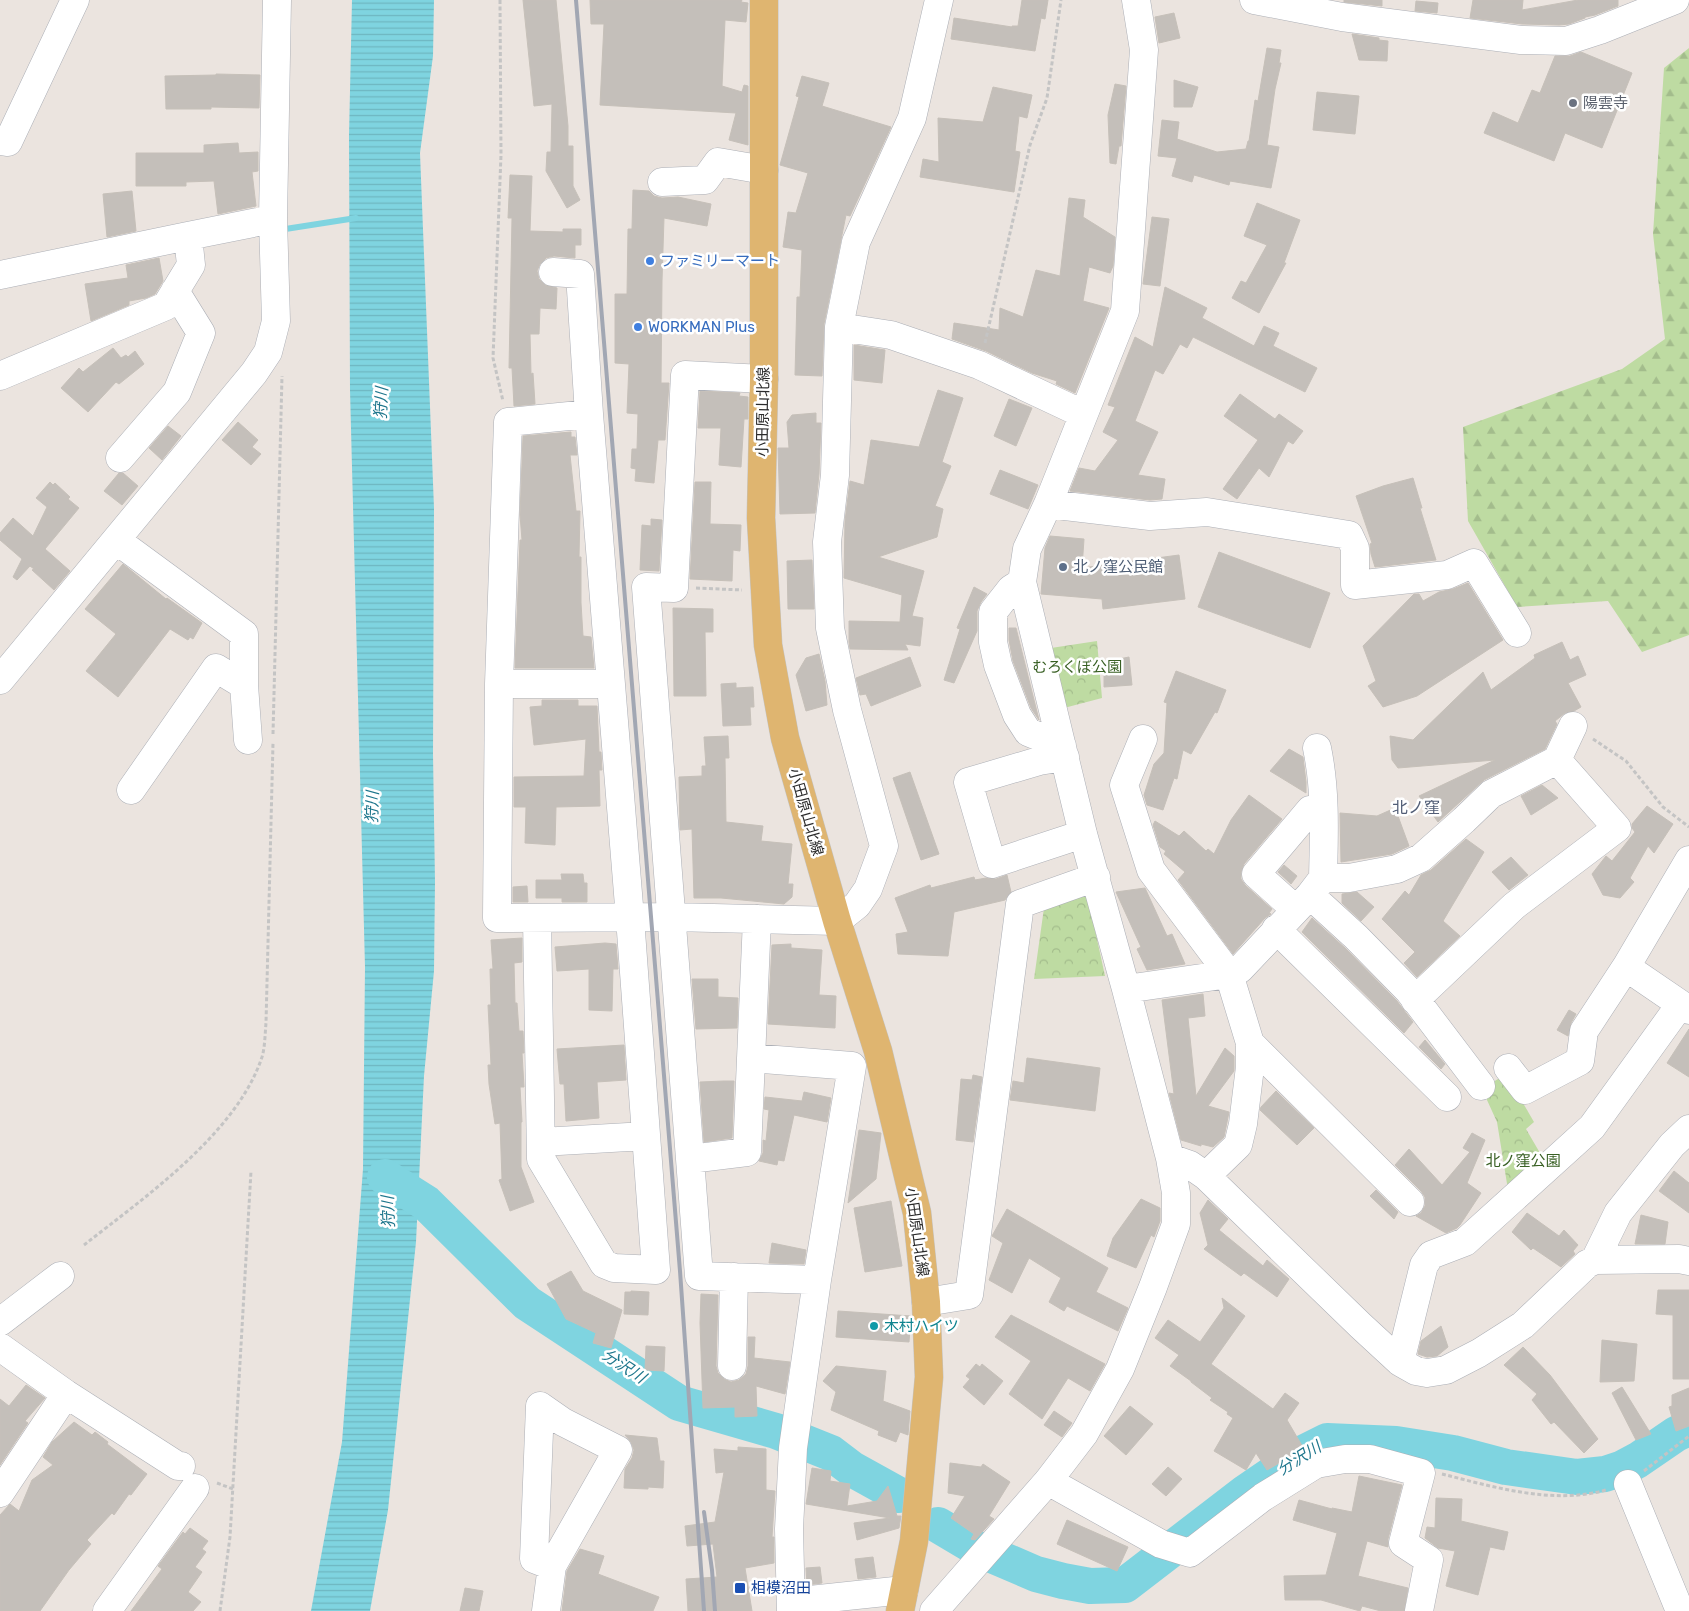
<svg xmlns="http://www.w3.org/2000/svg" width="1689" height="1611" font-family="Rubik,'Noto Sans JP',sans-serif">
<defs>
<pattern id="forest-firs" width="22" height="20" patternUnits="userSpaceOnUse" patternTransform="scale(1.25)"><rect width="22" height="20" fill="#bedba2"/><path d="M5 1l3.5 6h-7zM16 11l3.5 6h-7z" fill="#a3bc8c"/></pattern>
<pattern id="park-crowns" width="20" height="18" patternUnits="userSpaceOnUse" patternTransform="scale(1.25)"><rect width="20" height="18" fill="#bedba2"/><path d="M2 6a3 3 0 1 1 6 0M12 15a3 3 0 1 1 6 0" fill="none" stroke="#a3bc8c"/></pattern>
<pattern id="water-rules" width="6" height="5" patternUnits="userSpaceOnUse" patternTransform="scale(1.25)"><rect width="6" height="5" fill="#7fd4e0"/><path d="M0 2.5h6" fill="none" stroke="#6eb6c0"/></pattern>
</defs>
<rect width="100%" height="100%" fill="#ebe4df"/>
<path fill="url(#forest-firs)" d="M1689 48V635L1642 652 1608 601 1517 607 1468 521 1463 427 1622 369 1665 339 1653 234 1664 68Z"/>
<path fill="url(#park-crowns)" d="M1097 641 1102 698 1064 708 1051 648Z
M1087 893 1105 976 1034 979 1044 908Z
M1506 1074 1534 1122 1526 1129 1547 1165 1509 1196 1497 1122 1482 1089Z"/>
<path fill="url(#water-rules)" d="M352 0H434L433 56 420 153 434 508 433 754 435 882 434 971 424 1076 416 1242 388 1510 370 1611H311L342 1442 363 1169 365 967 350 390 349 136Z"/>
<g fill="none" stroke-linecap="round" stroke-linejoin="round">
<path stroke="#7fd4e0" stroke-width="6" d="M279 230 356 218"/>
<path stroke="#7fd4e0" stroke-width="36" d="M385 1177 426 1203 527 1303 679 1403 776 1431 831 1453 852 1469 899 1495
M938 1525 970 1544
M994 1556 1036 1574 1063 1581 1090 1586 1125 1585 1246 1492 1303 1453 1327 1441 1396 1444 1453 1453 1506 1467 1577 1477 1605 1474 1623 1468 1638 1460 1676 1434 1689 1428"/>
</g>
<path fill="#c4bfba" stroke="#c6c0b9" d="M523 0H556L568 126V146H573V186L580 200 567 208 546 171 547 152H551L552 104 534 106Z
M590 0H742L741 2 748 3 746 22 725 20 722 86 742 92 744 85 748 86V145L729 140 736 113 600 105 604 24H591Z
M1022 0H1048L1045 19 1041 18 1035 51 951 39 954 18 1012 27V26H1018Z
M1344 0H1382V6L1344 2Z
M1473 0H1523L1522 10 1578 0H1618V6L1595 15 1585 17V18L1569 24 1559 25 1522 24 1470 18Z
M1416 1 1438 3 1437 13 1415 11Z
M1174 13 1180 38 1159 43 1155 17Z
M1352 34 1379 38V40L1388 41 1387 61 1359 60Z
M1267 48 1281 50 1279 63H1281L1275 89 1267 145 1279 147 1271 188 1230 181 1229 185 1194 175 1192 182 1172 176 1177 158 1158 156 1162 120 1179 122 1177 139 1217 152 1246 149 1248 141H1249L1255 100 1258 101Z
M1581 52 1632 73 1602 148 1565 133 1554 161 1484 133 1493 112 1518 123 1532 90 1540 93 1555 56H1570Z
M216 74 260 75 259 108 211 107V109H166L165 76 216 75Z
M802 76 829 83 822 106 891 127 850 216 846 215 824 324 822 376 795 375 797 297H800L802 250 783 247 788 212 796 213 808 173 780 165 799 97 796 96Z
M1174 80 1198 87 1192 107H1174Z
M1115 84 1126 86 1121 146H1119L1116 164 1110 163 1108 115Z
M993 87 1032 95 1027 118 1019 116 1015 151 1020 152 1014 192 920 177 923 159 939 162 938 118 983 122Z
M1317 92 1359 96 1355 134 1313 130Z
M238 143 239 153 258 152V171L252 172 256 206 218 214 214 181 186 182V186H136V153H204V145Z
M510 175 532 176 530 231 563 232V229H581V245H575V258L554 256 546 258 540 264 537 271 539 279 545 285 557 288 556 309 540 308 539 334H530L531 374 533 373 535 404 514 406 512 368H509L512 218H508Z
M633 190 649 191 654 196 662 198 678 197 711 204 707 226 664 218 662 281 661 383H669L665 440H658L654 483 635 481 636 469 631 468 632 449H637L638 414 627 413 629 364 615 363V294H627L628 229H632Z
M132 191 136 231 107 237 103 194Z
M1069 198 1085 200 1083 217 1115 237 1113 266 1110 273 1089 267 1083 301 1109 308 1075 393 1056 384 1057 381 1032 373 986 351 952 339 954 323 999 330 1000 308 1023 317 1036 270 1060 276Z
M1257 203 1300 220 1284 263H1286L1259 313 1232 298 1241 281 1246 283 1267 245 1244 236Z
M1152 217 1169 219 1160 286 1143 284Z
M159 258 163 281 155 294 146 298 129 301V305L91 321 85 284 128 278 126 265Z
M1165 287 1207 308 1202 318 1254 346 1264 326 1279 333 1273 346 1317 368 1305 392 1193 337 1187 348 1180 344 1163 374 1155 370 1135 421 1158 432 1138 475 1165 479 1162 499 1150 500 1070 491 1079 468 1095 471 1118 440 1103 432 1115 407 1108 405 1135 337 1153 347Z
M854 345 885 350 882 383 854 380Z
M113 348 121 358 126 355 128 357 135 351 144 364 119 384 116 382 88 412 61 388 79 368 83 372Z
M938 390 963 398 942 462 951 466 935 506 943 509 937 537 878 557 924 571 912 616 923 618 920 646 905 644 908 650 850 649 849 642V621L900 622 902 595 844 578 845 521 850 481 864 485 871 440 919 447Z
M700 391 740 393 739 396 748 397V419H744L741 467 719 465 721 428H698Z
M1240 394 1275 419 1279 414 1303 431 1293 444 1288 441 1269 477 1259 468 1237 499 1223 489 1258 440 1224 416Z
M1009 399 1032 408 1016 446 994 436Z
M816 413V423H821L819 474 815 513 780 514 778 448H789L787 422 792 415Z
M238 422 258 440 252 447 261 454 251 465 222 440Z
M168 426 181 436 162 460 149 448Z
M571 432V437H575L577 455H570L576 511H580L579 557H581V603L583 636 591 637 594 668H515L520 540H522L520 515 523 436Z
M1000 470 1038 485 1028 509 990 494Z
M119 473H123L138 486 122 505 104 491Z
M1413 478 1422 508H1420L1436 560 1375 567 1371 554 1370 544 1372 543 1356 496 1383 486Z
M50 482 53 485 55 483 70 497 68 499 79 508 45 549 70 571 54 590 32 570 34 569 30 566 17 580 13 577 22 559 0 540V533L13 518 33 536 47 507 36 498Z
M695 482H711L710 524 741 525 740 551 733 550 732 581 690 579Z
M651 519 662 520 659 571 640 570 642 525 651 526Z
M1050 536 1084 539 1082 568 1179 555 1185 599 1103 609 1102 599 1041 594 1045 548Z
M1219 552 1330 593 1310 648 1198 607Z
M812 560 814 609H788L787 561Z
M123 564 166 599 167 598 202 623 193 639 190 637 188 640 170 629 118 697 86 671 116 634 85 609Z
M1468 583 1503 640 1417 696 1383 707 1368 686 1376 681 1363 646 1414 594H1419L1423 601 1439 592 1453 589Z
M974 587 987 594 981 602 977 611V631L954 683 944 680 960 629 957 628Z
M673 608 713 609V632H705L706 696H674Z
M1009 628H1016L1039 720 1031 708 1013 661 1009 640Z
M1562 642 1570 660 1578 656 1586 675 1568 683 1581 707 1574 711 1565 713 1555 721 1557 724 1545 749 1484 780 1438 822 1419 796 1495 760 1398 768 1392 760 1390 736 1413 740 1483 672 1491 690 1535 658 1534 655Z
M819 654 825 681 827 705 806 711 796 675 806 658Z
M910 657 921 686 871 706 866 694 860 695 856 678Z
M1129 657 1132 685 1104 687V662Z
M1176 671 1226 690 1217 713 1215 712 1191 754 1183 750 1177 779 1174 778 1163 810 1147 805 1144 795 1154 764 1164 753 1167 703 1164 702Z
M736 683V688L753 687 754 707H750L751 725 723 726 721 684Z
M542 700H578V706H597L599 752H601L602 770H599L600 806 556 807 555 845 525 843 526 807H514V777L584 776 586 739 534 745 530 707 542 706Z
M728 736 729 758H725L726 822 763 826 761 841 792 844 788 884H793L792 897 784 904 721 898H694L692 829 680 830 679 777 702 776V766H706L704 737Z
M1289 749 1303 757 1306 782V793L1270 771Z
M910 772 939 854 921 860 893 778Z
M1542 785 1558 798 1531 815 1521 796Z
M1249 795 1282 819 1244 864 1241 872V879L1245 885 1272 909 1269 913 1271 914 1265 918 1233 954 1178 880 1185 872 1164 854 1166 851 1160 847 1153 825 1155 821 1179 836 1184 831 1206 851 1208 849 1214 854 1231 820Z
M1647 806 1673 824 1654 853 1648 846 1630 878 1634 882 1620 898 1603 895 1592 874 1606 856 1612 861 1635 832 1632 828V824Z
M1395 808 1409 846 1392 854 1341 862 1340 813 1377 816Z
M1466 839 1484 852 1443 921 1460 936 1417 977 1404 963 1415 952 1382 919 1405 891 1409 895 1421 875 1431 870Z
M1511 857 1528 875 1509 890 1492 872Z
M1284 865 1297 876 1291 884 1278 872Z
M561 874H583L584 883H587V902H562V898H536V880H562Z
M1007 875 1011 892 1008 895 1005 900 954 912 948 956 898 954 896 934 908 932 895 898 930 885 931 888 974 877 975 880 986 878 996 879Z
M527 886 528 902H513V887Z
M1145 888 1167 936 1172 934 1185 964 1147 970 1137 949 1141 947 1116 892Z
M1357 892 1374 907 1361 921 1342 903V894Z
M1312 918 1345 948 1397 1001 1413 1022 1404 1033 1302 932Z
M522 938V962L514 963 515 1003H517L519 1031H523L524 1053H522L524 1087H520L522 1122H521V1167L534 1202 510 1211 499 1180 502 1179 500 1123 495 1124 489 1084 488 1065H491L488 1005H491L490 969H493L491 940Z
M605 943 616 944 618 969H613L612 1011 589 1010V969L557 971 555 947Z
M791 944V948L822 950 819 995 836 996 835 1028 768 1024 772 945Z
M692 979H718V997L738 998 737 1028 696 1029Z
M1203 994 1205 1016 1188 1018 1196 1096 1225 1048 1234 1056V1071L1208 1106 1229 1112 1224 1137 1213 1147 1201 1144V1146L1181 1140 1169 1093 1174 1094 1162 1000Z
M1569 1010 1576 1014 1571 1023 1568 1036 1557 1030Z
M1689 1029V1077L1667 1063Z
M1425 1040 1445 1064 1441 1069 1419 1047Z
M624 1045 626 1080 597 1082 599 1118 566 1121 564 1084H560L557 1049Z
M1027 1058 1100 1068 1095 1111 1010 1100 1013 1081 1024 1083Z
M973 1075 982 1077 973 1142 956 1140 961 1079 972 1080Z
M724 1081H734L732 1138 704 1142 700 1082Z
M1276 1091 1314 1128 1297 1145 1260 1110 1261 1107Z
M804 1092 831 1098 827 1122 794 1115 784 1161 778 1160 777 1165 759 1161 763 1153V1140L766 1141 769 1110 764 1109 765 1097 802 1101Z
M859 1130 881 1133 876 1179 848 1203Z
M1472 1133 1485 1140 1467 1183 1481 1193 1460 1225 1457 1228 1446 1233 1416 1216 1421 1213 1425 1206V1197L1421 1191 1395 1165 1409 1149 1442 1185 1470 1152 1463 1148Z
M1674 1171 1689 1183V1213L1659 1191Z
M1376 1190 1398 1212 1394 1219 1370 1196Z
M1141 1199 1160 1208V1221L1154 1237 1151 1235 1136 1268 1107 1256 1113 1238Z
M1208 1200 1228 1219 1219 1230 1263 1266 1267 1260 1289 1279 1277 1297 1244 1273 1241 1276 1204 1249 1208 1245 1200 1213Z
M891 1201 902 1266 865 1272 854 1208Z
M1007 1209 1108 1268 1096 1292 1128 1308 1118 1331 1067 1306 1064 1311 1049 1302 1061 1278 1029 1258 1012 1293 989 1280 1003 1243 992 1236Z
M1527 1213 1559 1236 1564 1230 1578 1245 1573 1251 1575 1254 1561 1267 1533 1248 1531 1250 1512 1232Z
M1641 1215 1668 1222 1665 1244H1635Z
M772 1243 806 1250 804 1264 769 1263Z
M571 1271 583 1291 622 1310 611 1348 593 1343 596 1333 566 1319 547 1284Z
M1658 1290H1689V1379H1673V1315L1656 1314Z
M631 1291 649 1292 648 1315 624 1314 625 1292H631Z
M701 1294 718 1295 716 1366 718 1373 724 1379 731 1382 739 1380 746 1374 748 1366V1337H755L754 1358 790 1362 785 1394 756 1386 757 1416 735 1417V1407L703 1408 700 1323Z
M1222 1298 1245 1316 1211 1364 1273 1409 1285 1393 1299 1403 1287 1420 1304 1449 1267 1470 1256 1453 1246 1470 1214 1451 1233 1418 1227 1414 1228 1412 1210 1400 1212 1398 1191 1382V1381L1170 1366 1179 1355 1155 1338 1168 1320 1200 1342 1224 1308Z
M838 1311 911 1316 909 1342 836 1337Z
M1011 1315 1105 1364 1090 1391 1068 1378 1042 1419 1009 1394 1031 1361 995 1337Z
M1441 1326 1448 1347 1437 1356 1427 1357 1418 1354 1421 1341Z
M1602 1340 1637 1344 1634 1381 1600 1382Z
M646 1346 665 1347 664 1371 645 1370Z
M1523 1347 1550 1375 1598 1439 1584 1453 1554 1422 1551 1424 1532 1400 1537 1394 1504 1365Z
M976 1364 980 1367 982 1364 1003 1381 984 1405 963 1387 970 1379 966 1376Z
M836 1366 886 1371 883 1401 910 1411 908 1435 900 1432 896 1442 878 1435 879 1431 831 1410 836 1392 823 1381Z
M26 1385 45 1398 25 1421 28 1423 0 1465V1399L9 1406Z
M1622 1387 1651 1434 1636 1440 1612 1393Z
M1689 1388V1426L1676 1431 1669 1407 1672 1406V1395Z
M1130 1406 1153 1424 1126 1455 1104 1436Z
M1054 1411 1072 1423 1062 1437 1044 1425Z
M74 1422 92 1435 95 1432 108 1442 107 1444 147 1474 131 1495 129 1494 114 1515 112 1513 87 1540 91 1544 69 1570 40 1611H0V1515L10 1504 19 1511 32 1480 53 1465 43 1457 52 1442Z
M625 1435 657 1438 660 1461H664L663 1488 648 1487V1489L624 1488 625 1469 632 1458 634 1450 631 1442Z
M738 1447 766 1449V1490L775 1491 772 1537H774V1563L745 1568 752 1611H688L686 1579 717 1577 713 1544 687 1546 685 1526 715 1522 724 1472 716 1473 714 1449 738 1451Z
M950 1463 981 1467 983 1464 1010 1482 989 1516 994 1519 975 1540 971 1539 974 1534 951 1518 965 1496 948 1493Z
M1168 1467 1182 1479 1166 1496 1152 1484Z
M812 1468 831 1471 830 1481 850 1484 847 1506 877 1501 888 1486 897 1516H901L899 1528 857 1540 854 1523 890 1518 806 1504Z
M1359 1476 1402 1485 1388 1539V1547L1367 1541 1358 1576 1408 1588 1404 1611H1381L1362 1606 1360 1611 1321 1600H1285L1284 1576 1326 1575 1337 1533 1293 1520 1299 1500 1332 1509V1508L1352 1512Z
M1436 1498 1462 1499 1461 1521 1508 1532 1504 1550 1490 1547 1478 1595 1446 1586 1455 1551 1438 1548 1425 1538 1427 1527 1435 1528Z
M1067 1520 1128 1547 1117 1571 1057 1544Z
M190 1528 208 1541 202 1549 206 1552 195 1567 202 1572 188 1592 201 1602 193 1611H131L162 1569 158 1566 183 1532 185 1534Z
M580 1549 604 1556 598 1574 659 1597 653 1611H562L567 1571Z
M873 1557 876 1577 858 1579 855 1559Z
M820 1567 822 1583 807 1585 806 1568Z
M465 1588 483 1591 479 1611H460Z"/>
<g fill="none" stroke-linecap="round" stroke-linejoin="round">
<g stroke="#acafb6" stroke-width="29">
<path id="minor" d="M1254 0 1342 17 1521 40 1566 41 1600 30 1675 0
M0 141 8 142 75 0
M662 182 705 180 718 162 764 170
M0 275 188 236
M839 327 891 335 979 365 1083 414
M0 376 166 306 191 265 188 236 273 219
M764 379 685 375 674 588 646 587 699 1276 817 1280
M589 414 508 422 499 684 497 918 672 917 837 921 857 905 868 889 884 846 847 710 830 628 827 542 835 475 839 327 856 242 912 118 939 0
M120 458 177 392 201 333 175 291
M1048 504 1150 516 1207 512 1349 535 1355 548V585L1447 575 1474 563 1517 633
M116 540 244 634V685L248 740
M1022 582 1011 589 993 612V642L998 665 1017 715 1028 732 1062 746
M0 680 254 373 268 352 276 321 273 219 277 0
M499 684H610
M1143 739 1124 785 1151 870 1229 974 1250 1043V1067L1243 1124 1238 1145 1206 1176
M1317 748C1326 791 1324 835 1323 878
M1065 757 1039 761 968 782 992 864 1083 834
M131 790 216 668 244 685
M1689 860 1626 967 1689 1010
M1310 895 1356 937 1409 991 1481 1086
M1295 909 1256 874 1310 810
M537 918 541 1159 604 1264 614 1268 656 1270 630 918 589 414 580 274 553 272
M1276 929 1447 1097
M1126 989 1229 974 1240 969 1310 895 1323 878H1349L1397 869 1421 858 1464 820 1491 794 1557 760 1573 726
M1415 1000 1514 906 1617 828 1557 760
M1250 1043 1410 1202
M751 1058 852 1066 817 1280 793 1448 789 1529 791 1611
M1508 1068 1525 1090 1580 1061 1584 1031 1626 967
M541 1142 646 1136
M1170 1158 1190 1165 1206 1176 1361 1326 1400 1362 1416 1371 1427 1373 1446 1370 1479 1353 1523 1325 1587 1264 1595 1260 1679 1259 1689 1261
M690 1159 747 1152 757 919
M1595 1260 1618 1213 1672 1145 1689 1129
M926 1302 969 1295 1020 904 1096 877
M0 1322 60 1276
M0 1347 66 1394 178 1466H181
M1400 1362 1424 1265 1431 1255 1465 1242 1592 1127 1680 1005
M732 1366 734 1277
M540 1406 563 1422 618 1450 552 1566
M540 1406 534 1559 552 1566 546 1611
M1048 1481 1161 1544 1190 1553 1263 1497 1316 1464 1345 1459H1370L1421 1473 1403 1543 1429 1560 1419 1611
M1628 1484 1680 1611
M0 1493 66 1394
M791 1602 904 1590
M107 1611 195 1488
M934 1611 1048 1481 1084 1434 1120 1369 1153 1287 1176 1224V1193L1170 1158 1126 989 1083 834 1022 582 1027 549 1048 504 1125 311 1144 50 1136 0"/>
</g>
<g stroke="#c4c4c4" stroke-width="29">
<path id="major" d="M764 0V379L761 518 768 645 785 738 837 921 878 1051 917 1213 926 1302 929 1377 914 1541 900 1611"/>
</g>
<path stroke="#c4c4c4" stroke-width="3" stroke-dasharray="4 2.5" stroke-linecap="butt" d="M500 0 501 155 493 358 503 401
M985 343 1030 145 1047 98 1061 0
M696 588 742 590
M273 734 282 376
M1593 739 1626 761 1663 807 1689 827
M84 1245C145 1197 237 1133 262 1057 265 1047 265 1034 266 1023L273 743
M1644 1471 1689 1436
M1442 1474C1494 1487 1553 1505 1606 1490
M217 1483 233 1489
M220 1611 230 1537 251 1171"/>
<use href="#minor" stroke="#fff" stroke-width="28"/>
<use href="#major" stroke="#dfb570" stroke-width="28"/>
<path stroke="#a2a7b3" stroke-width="4" d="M576 0 680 1271 704 1611
M704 1512 712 1570 715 1611"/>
</g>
<circle fill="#6b7280" stroke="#fff" stroke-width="2" cx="1573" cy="103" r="5"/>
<g fill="#3f7fe0" stroke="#fff" stroke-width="2">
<circle cx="650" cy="261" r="5"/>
<circle cx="638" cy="327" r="5"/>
</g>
<circle fill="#5c6f8a" stroke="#fff" stroke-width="2" cx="1063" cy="567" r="5"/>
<circle fill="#0f9aa8" stroke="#fff" stroke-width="2" cx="874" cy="1326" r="5"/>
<rect fill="#1a4fb4" stroke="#fff" stroke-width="2" x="734" y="1582" width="12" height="12" rx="2.5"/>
<g text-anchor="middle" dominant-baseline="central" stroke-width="5" stroke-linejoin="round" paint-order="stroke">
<g font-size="15" fill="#5b616d" stroke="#fff" text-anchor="start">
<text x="1583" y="103">陽雲寺</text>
</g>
<g font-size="15" fill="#366cbe" stroke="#fff" text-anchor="start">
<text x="660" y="261">ファミリーマート</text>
<text x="648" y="327">WORKMAN Plus</text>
</g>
<g font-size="15" fill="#2b2b2b" stroke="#fff">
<text transform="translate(763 412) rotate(-89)">小田原山北線</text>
<text transform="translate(806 812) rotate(74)">小田原山北線</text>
<text transform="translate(917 1232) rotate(82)">小田原山北線</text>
</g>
<g font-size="15" fill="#4e5e75" stroke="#fff" text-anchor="start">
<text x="1073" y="567">北ノ窪公民館</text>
</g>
<g font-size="15" fill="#396024" stroke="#fff">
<text x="1077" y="667">むろくぼ公園</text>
<text x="1523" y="1161">北ノ窪公園</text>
</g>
<g font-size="15" fill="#0d838f" stroke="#fff" text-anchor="start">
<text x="884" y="1326">木村ハイツ</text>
</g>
<g font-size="15" fill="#164399" stroke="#fff" text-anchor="start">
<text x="751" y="1588">相模沼田</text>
</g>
<g font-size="16" font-style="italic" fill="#1e768c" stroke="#fff">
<text transform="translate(381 403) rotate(-87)">狩川</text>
<text transform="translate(372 807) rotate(-88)">狩川</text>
<text transform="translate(388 1212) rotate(-92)">狩川</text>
<text transform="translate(624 1366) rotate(33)">分沢川</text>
<text transform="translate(1299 1458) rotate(-32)">分沢川</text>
</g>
<g font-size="16" fill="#515d76" stroke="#fff">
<text x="1416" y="807">北ノ窪</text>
</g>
</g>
</svg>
